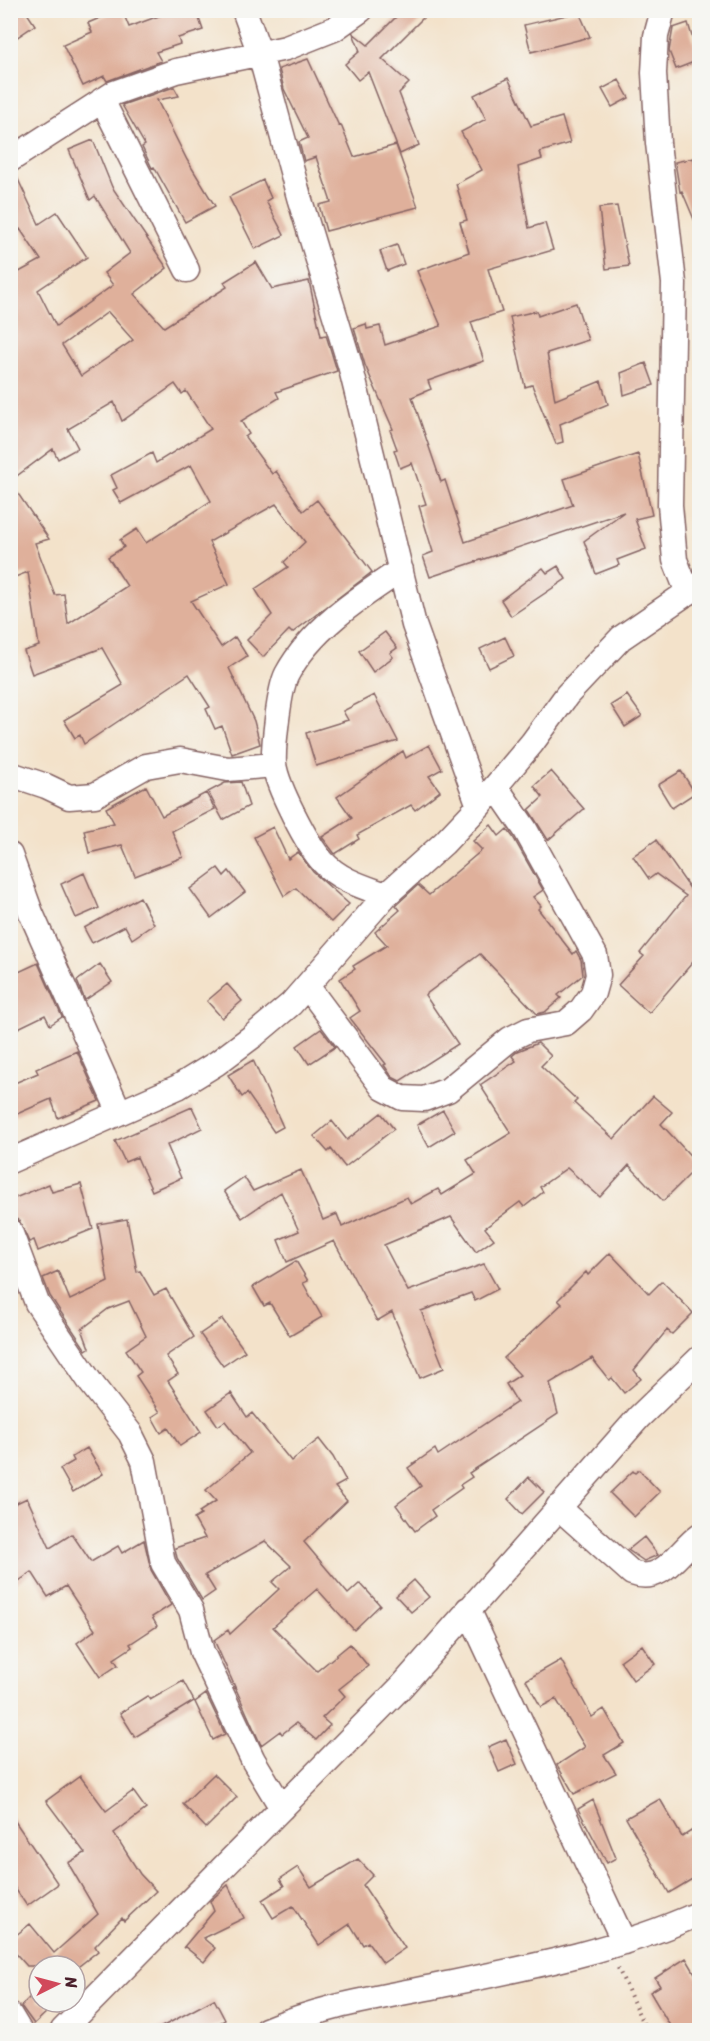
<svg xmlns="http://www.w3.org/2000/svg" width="710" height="2041" font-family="Sriracha,sans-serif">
<rect width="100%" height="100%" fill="#f6f6f2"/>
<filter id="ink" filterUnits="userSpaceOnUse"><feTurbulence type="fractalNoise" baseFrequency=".0167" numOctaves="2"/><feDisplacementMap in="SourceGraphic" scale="12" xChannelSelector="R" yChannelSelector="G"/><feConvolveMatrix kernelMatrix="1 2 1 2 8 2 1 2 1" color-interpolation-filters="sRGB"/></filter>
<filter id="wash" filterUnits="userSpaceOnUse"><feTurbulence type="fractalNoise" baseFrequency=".008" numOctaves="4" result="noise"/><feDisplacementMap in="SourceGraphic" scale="24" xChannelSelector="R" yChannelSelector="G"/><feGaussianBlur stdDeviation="1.35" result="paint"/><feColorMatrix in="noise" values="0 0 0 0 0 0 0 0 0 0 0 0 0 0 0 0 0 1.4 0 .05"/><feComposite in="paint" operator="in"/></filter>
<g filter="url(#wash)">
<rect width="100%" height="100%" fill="#f3e2ca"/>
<g id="blocks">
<path fill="#dfb09b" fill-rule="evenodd" d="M19 10H25L35 25 10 42V16Z
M119 10H122L129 27 175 10H196L203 30 178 38 180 44 156 52 161 61 107 81 104 76 83 86 63 45 92 32 88 23Z
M403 10H431L382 59 409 83 399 93 419 145 400 154 368 72 358 80 345 64 360 51 353 33 368 45Z
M579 12 590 37 531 52 524 25Z
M688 23 699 60 676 69 669 51 673 28Z
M308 59 339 126 341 125 354 157 396 145 418 207 326 231 319 205 331 202 316 157 304 161 299 142 308 138 284 89 279 69Z
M508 78 531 126 562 117 570 143 540 152 542 159 518 167 529 228 545 223 553 250 488 269 502 312 471 322 484 361 428 381 431 389 412 397 441 482 445 480 465 542 573 505 564 479 638 454 652 515 635 519 646 549 617 560 619 565 596 574 584 541 624 512 430 577 423 556 433 552 419 506 426 504 412 463 400 468 394 450 397 449 390 430 393 429 365 365 354 328 366 324 367 329 380 326 385 345 441 326 417 271 469 252 460 222 467 220 456 184 482 170 461 132 486 119 474 95Z
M619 80 629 98 612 107 602 89Z
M174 87 179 96 157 100 187 160 215 206 185 222 154 167 152 168 142 147 145 145 122 105Z
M93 140 112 187 167 268 134 294 164 327 227 287 224 282 256 262 272 289 309 281 321 336 326 335 337 371 276 392 279 398 241 421 249 434 245 437 272 474 276 471 303 511 317 500 372 572 292 633 289 630 263 657 247 640 272 615 255 589 288 567 284 562 305 542 276 504 209 542 229 584 191 601 221 647 235 637 247 656 229 668 254 721 260 744 232 754 222 726 215 729 206 709 210 707 189 674 84 744 80 735 75 738 64 720 123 685 102 648 32 674 24 651 39 646 28 572 10 579V482L49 539 35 543 55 595 64 594 68 624 127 586 108 557 124 547 120 540 137 529 146 543 211 501 191 465 121 503 113 490 117 488 111 475 152 453 156 463 211 429 186 391 182 394 175 384 122 421 114 402 68 429 78 448 58 459 53 449 10 481V277L41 260 20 229 10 234V174L15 173 39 224 57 212 87 257 38 290 56 326 113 285 104 273 130 253 95 196 90 200 69 150ZM108 312 133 340 81 376 62 345Z
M694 158 695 167 699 166V231L682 191 680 192 675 162Z
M263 180 271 198 266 201 284 235 255 249 229 197Z
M617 206 629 266 606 269 599 208Z
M397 245 404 264 387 271 380 251Z
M576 303 588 340 547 353 555 400 601 381 608 404 560 424 563 442 556 444 532 385 525 387 510 317 537 311 538 316Z
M646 363 654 385 624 395 621 373Z
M558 566 566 579 511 616 501 600 543 568 547 573Z
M385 632 397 648 390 653 393 657 373 672 359 651Z
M505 637 514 656 489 668 480 649Z
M374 695 398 741 316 766 306 733 348 720 343 711Z
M627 695 642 716 625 727 611 705Z
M429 745 442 769 429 776 440 791 415 810 411 805 357 835 359 839 335 854 322 837 352 818 337 797 403 751 406 758Z
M551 771 584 809 548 840 529 810 543 797 534 786Z
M681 771 695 793 672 808 658 785Z
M241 782 249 806 223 820 208 792 225 783Z
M146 786 162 816 206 793 215 809 172 831 183 857 135 876 122 845 89 853 84 830 114 823 106 808Z
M491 825 499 836 507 829 513 837 543 890 533 897 541 906 538 909 573 954 576 951 581 960 583 975 558 995 561 998 545 1012 537 1014 480 954 425 995 458 1044 400 1081 392 1077 384 1065 386 1064 350 1018 360 1011 340 979 355 969 353 966 387 945 375 932 400 910 396 905 418 885 429 895 482 850 473 841Z
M273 827 288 859 298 852 313 872 349 904 331 922 296 888 284 896 254 837Z
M656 840 691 890 699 879V955L649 1013 618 985 644 956 640 953 686 896 656 874 649 879 633 856Z
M218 868 224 876 229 871 245 892 211 918 190 889Z
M84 873 99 908 76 918 61 884Z
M140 897 154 924 132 939 125 926 92 943 84 928Z
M38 963 62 1017 50 1025 45 1015 10 1032V976Z
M100 964 112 982 85 1000 77 981Z
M227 984 242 1001 222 1018 207 1001Z
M321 1029 335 1047 309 1064 297 1046Z
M538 1043 551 1056 541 1066 577 1100 574 1103 614 1139 653 1096 672 1112 661 1124 699 1165 663 1201 629 1165 600 1197 567 1168 540 1187 543 1192 524 1207 520 1202 485 1228 494 1239 476 1252 451 1217 384 1245 408 1291 484 1264 498 1289 475 1301 471 1293 421 1311 444 1368 420 1378 392 1312 377 1321 334 1241 287 1262 278 1240 299 1231 281 1192 242 1218 224 1191 244 1177 253 1191 301 1170 323 1220 337 1214 342 1227 407 1197 411 1204 438 1189 442 1195 476 1174 467 1160 511 1133 480 1085 516 1061 512 1056 518 1051Z
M77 1051 99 1101 58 1118 51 1099 10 1117V1085L38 1073 36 1069Z
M253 1060 283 1127 274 1132 247 1093 242 1097 228 1075Z
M192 1107 202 1128 167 1145 181 1178 152 1191 137 1157 125 1162 115 1141Z
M443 1110 455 1131 429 1147 417 1125Z
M381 1113 394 1129 345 1167 331 1149 328 1152 314 1136 332 1121 347 1140Z
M49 1184 52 1192 81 1184 93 1229 38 1251 34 1240 29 1242 19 1220 10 1217V1200Z
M127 1219 137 1272 140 1271 154 1295 166 1289 194 1337 166 1356 178 1374 168 1381 201 1432 180 1446 168 1428 161 1433 152 1417 160 1412 136 1376 141 1372 126 1350 146 1336 129 1301 108 1309 82 1329 89 1348 86 1350 50 1296 43 1278 58 1271 70 1300 108 1282 98 1224Z
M610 1253 649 1294 662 1281 693 1313 672 1334 667 1330 634 1370 641 1379 624 1393 612 1378 609 1380 592 1358 550 1383 558 1414 469 1473 472 1477 460 1485 462 1488 431 1510 435 1516 415 1531 396 1505 421 1486 408 1468 435 1449 438 1455 517 1402 506 1384 520 1375 504 1358 562 1304 558 1300 586 1272 588 1275Z
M296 1261 308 1281 303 1283 322 1317 290 1336 270 1303 264 1306 253 1287Z
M222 1319 245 1351 223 1366 200 1334Z
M231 1393 247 1417 252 1413 291 1461 319 1439 333 1457 346 1481 335 1487 347 1501 304 1542 348 1594 360 1583 380 1605 354 1630 317 1589 273 1627 317 1671 350 1644 368 1666 339 1689 345 1696 322 1718 330 1725 316 1740 296 1723 282 1734 280 1731 261 1745 214 1640 228 1630 230 1634 279 1589 272 1582 291 1566 265 1541 205 1575 215 1591 202 1600 177 1558 175 1548 205 1538 194 1519 201 1515 199 1512 216 1501 206 1490 250 1453 225 1421 218 1426 207 1410Z
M87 1448 103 1474 73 1492 60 1469 74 1461 72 1457Z
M639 1470 660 1492 634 1517 610 1493 633 1471 635 1473Z
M529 1477 544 1492 522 1514 508 1499Z
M27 1498 50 1548 72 1534 91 1562 118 1546 122 1553 144 1540 151 1570 171 1605 152 1617 157 1626 130 1644 132 1647 114 1659 118 1665 100 1677 77 1643 95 1630 66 1586 48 1597 32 1572 10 1587V1506Z
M644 1537 658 1555 644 1561 628 1550Z
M414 1580 429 1597 411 1612 396 1596Z
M642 1645 655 1664 633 1680 620 1661Z
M561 1660 592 1717 604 1709 624 1743 604 1755 616 1773 574 1794 557 1765 585 1747 556 1699 541 1707 526 1680Z
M183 1681 194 1701 135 1737 120 1713 147 1696 150 1700Z
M206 1694 225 1734 213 1740 195 1702Z
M506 1739 517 1764 499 1772 488 1747Z
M214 1774 237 1797 206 1828 183 1804Z
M80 1776 106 1811 133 1791 146 1809 114 1833 140 1874 156 1891 124 1921 122 1918 95 1946 98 1951 79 1966H27L10 1947V1940L30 1924 54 1953 98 1914 68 1863 85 1853 46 1801Z
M660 1799 682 1837 699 1826V1875L669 1893 626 1818Z
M593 1800 616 1858 607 1863 578 1809Z
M10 1814 58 1884 27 1906 10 1881Z
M358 1859 373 1875 363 1885 405 1948 383 1963 368 1942 363 1945 350 1924 319 1945 293 1906 273 1918 262 1900 284 1886 280 1879 298 1867 311 1887Z
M228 1885 244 1918 203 1938 215 1948 204 1962 185 1947 183 1948 214 1911 210 1901Z
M686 1958 699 1980V2031H673L650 1992 660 1986 655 1978Z
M36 1991 39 2002 48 2003V2011L34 2024 21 2006Z
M214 1999 225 2020 205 2031H154Z"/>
</g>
</g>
<g filter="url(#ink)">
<use href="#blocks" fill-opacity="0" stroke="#856363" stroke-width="1.5"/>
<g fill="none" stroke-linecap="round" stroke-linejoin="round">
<g stroke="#856363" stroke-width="27">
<path id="street" d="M244 10 260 54 299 197 350 365 414 625 479 806
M663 10 656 36 654 73 658 143 674 283 670 505 675 560 688 593
M102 100 187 270
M10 160 114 93 176 71 286 48 334 29 361 10
M10 774 46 786 69 797 95 795 146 766 180 760 228 769 274 765
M10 855 31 913 119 1111
M386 895C364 887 339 880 323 862 307 845 277 786 274 764 273 747 279 689 287 674 312 628 359 598 401 570
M307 986 383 1088 402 1098 424 1099 448 1090 510 1039 528 1030 566 1023 581 1010 593 993 598 975 595 955 525 829 496 787
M10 1161 178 1087 217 1063 253 1036 291 1004 386 895 444 843 479 806 532 743 567 695 621 638 700 584
M10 1231 37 1303 91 1383 130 1433 144 1461 163 1563 191 1610 202 1652 253 1760 282 1808
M558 1507 632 1573C663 1585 678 1551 700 1535
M468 1609 624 1942
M10 2015 19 2030
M63 2030 402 1686 639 1417 700 1358
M266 2030C322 2006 378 1998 437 1986 526 1968 616 1951 700 1913"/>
</g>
<path stroke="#856363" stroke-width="4" stroke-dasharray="1.5 4.5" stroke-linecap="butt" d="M618 1968 646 2030"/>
<use href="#street" stroke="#fff" stroke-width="24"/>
</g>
</g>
<rect width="710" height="2041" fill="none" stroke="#f6f6f2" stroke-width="36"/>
<g transform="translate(57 1984) rotate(84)"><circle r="28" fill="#f6f6f2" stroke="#b1a0a2" stroke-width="1.5"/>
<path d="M0-4.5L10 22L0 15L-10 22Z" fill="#d1495b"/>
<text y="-9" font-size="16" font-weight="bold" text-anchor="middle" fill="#4a1f2b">N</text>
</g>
</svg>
